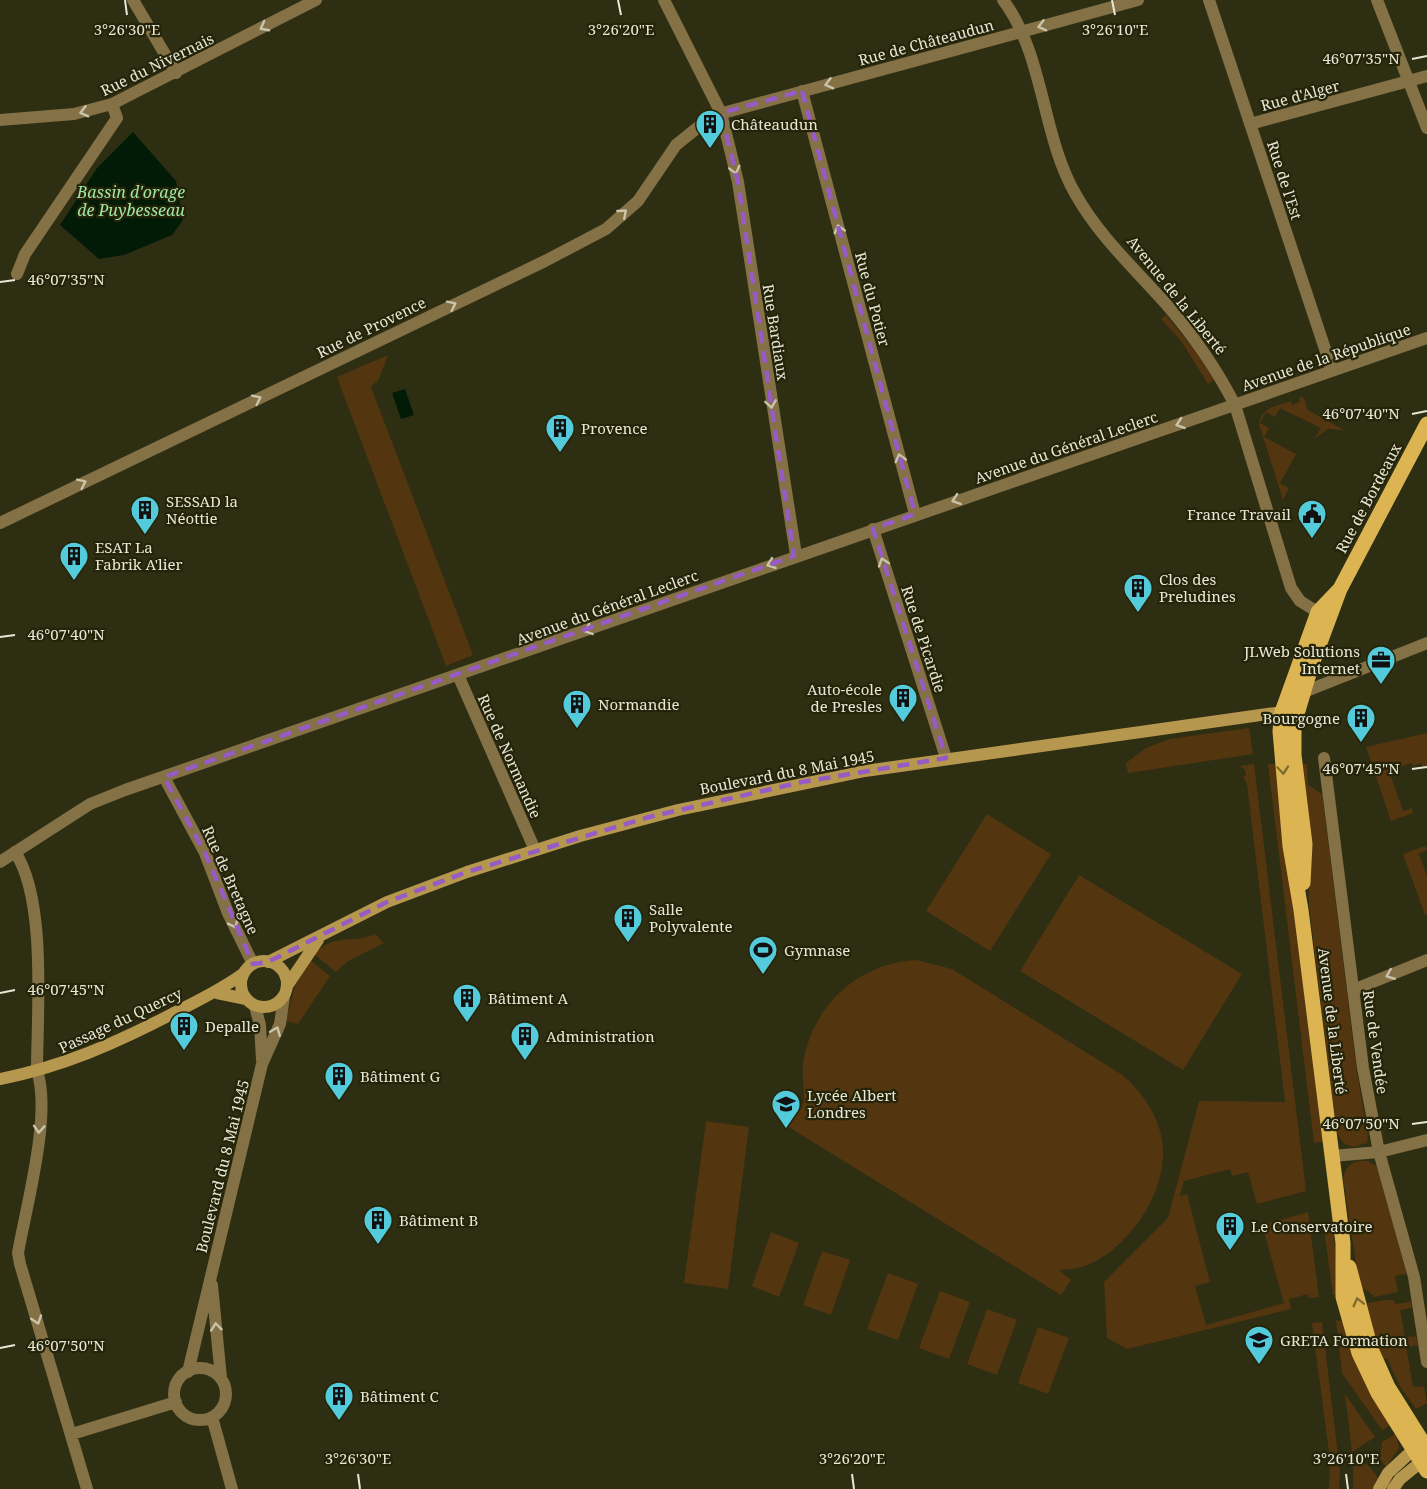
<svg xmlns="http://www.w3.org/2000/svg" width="1427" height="1489" font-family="'Noto Serif',serif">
<rect width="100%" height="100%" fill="#2e2e13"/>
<path fill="#533510" d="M1166 315 1198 354 1214 380 1208 384 1181 341 1161 319Z
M388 355 379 379 371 387 473 655 446 666 337 377Z
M1303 396 1308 410 1344 430 1328 429 1314 439 1321 428 1280 408 1275 417 1266 412 1260 423 1269 428 1264 437 1296 454 1280 483 1289 488 1283 500 1259 424C1261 407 1277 406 1291 401L1292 405 1300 402 1299 398Z
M1249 728 1253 754 1128 773 1126 763 1146 748 1170 739Z
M1427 733V766L1423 768 1421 763 1413 766 1411 763 1389 771 1403 811 1412 808 1413 813 1391 821 1366 747Z
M1254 764 1306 1191 1257 1204 1248 1172 1232 1176 1230 1169 1184 1181 1180 1196 1187 1194 1210 1282 1195 1286 1206 1325 1284 1303 1262 1225 1308 1212 1319 1297 1309 1298 1308 1294 1289 1299 1291 1309 1127 1349 1107 1338 1104 1282 1168 1218 1199 1101 1285 1102 1247 784 1243 777 1246 776 1245 770 1240 766Z
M1268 764H1277L1323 1142 1314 1143Z
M1299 764H1307L1308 785 1322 794 1357 1073 1368 1137 1367 1143 1353 1147 1344 1144 1337 1133 1309 905 1308 845Z
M987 814 1051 854 990 951 926 911Z
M1425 846 1427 850 1419 854 1427 876V914L1425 915 1403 854Z
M1079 875 1242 974 1183 1070 1020 971Z
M375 934 384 943 348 961 336 972 314 954C335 932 351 945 375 934Z
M310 960 330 976 298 1024 286 1021 295 986Z
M916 960 952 969 1121 1074C1143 1092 1161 1118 1163 1148 1166 1195 1126 1253 1082 1267 1075 1269 1066 1269 1059 1270L1071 1280 1061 1295 787 1126C791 1120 801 1111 803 1104 806 1091 800 1073 804 1058 815 1003 860 963 916 960Z
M706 1121 749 1127 728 1289 684 1283Z
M1368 1161 1376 1166 1379 1172 1407 1274 1395 1276 1398 1292 1375 1297 1365 1289H1360L1343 1178C1346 1164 1355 1160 1368 1161Z
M1333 1227 1339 1294 1333 1295 1324 1228Z
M771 1232 799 1243 779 1297 752 1286Z
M822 1251 850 1260 831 1315 803 1305Z
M888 1273 918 1284 898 1340 867 1329Z
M940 1291 970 1302 949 1359 919 1348Z
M1384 1300H1394L1395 1304 1411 1302 1412 1308 1400 1310 1405 1337 1416 1336 1418 1345 1406 1347 1407 1352 1413 1387 1424 1386 1427 1403 1416 1409 1399 1385 1387 1358 1382 1360 1363 1304Z
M987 1309 1017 1320 997 1375 967 1364Z
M1336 1320 1344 1322 1392 1424 1382 1430 1342 1373Z
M1322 1322 1340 1472 1339 1489H1329L1330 1460 1312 1323Z
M1038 1327 1069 1338 1048 1394 1018 1383Z
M1345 1394 1375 1437 1352 1452Z
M1397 1433 1399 1448 1386 1467 1380 1459 1382 1442Z
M1355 1459 1368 1465 1379 1479 1374 1489H1353V1460Z"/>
<path fill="#021b06" d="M133 132 176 181 183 220 172 235 124 255 99 259 60 225 97 168Z
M405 389 414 415 401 419 392 393Z"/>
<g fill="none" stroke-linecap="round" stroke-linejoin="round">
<path stroke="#847145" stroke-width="12" d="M133 0 176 73
M664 0 721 113 738 182 796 555
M1003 0C1045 56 1041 135 1076 195 1099 236 1135 269 1166 304 1193 335 1216 368 1235 405
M1209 0 1332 370
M1377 0 1427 128
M802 91 915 514
M0 120 74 114 112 104 316 0
M1250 124 1427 76
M17 274 25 254 117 118 112 104
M0 523 545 261 606 229 638 201 676 145 712 116 1138 0
M873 529 946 758
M458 675 535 850
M1324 758 1363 1068 1379 1152 1414 1277 1427 1362
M164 777 205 853 228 913 253 964
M15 852C47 900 37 1014 37 1071 52 1114 26 1207 18 1253L20 1264 87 1489
M1353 990 1427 960
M255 1006 260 1025 262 1060
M1332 1156 1379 1152 1427 1140
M212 1285 221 1378
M174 1394a26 26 0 1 1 52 0a26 26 0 1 1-52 0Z
M188 1372 262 1064 280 1024 284 997
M212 1417 232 1489
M72 1434 176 1402"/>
<path stroke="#847145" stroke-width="12" d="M1235 405 1291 588 1300 601 1324 616
M1304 692 1427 643
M0 862 90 804 125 790 1427 338"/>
<path stroke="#b6974e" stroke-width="12" d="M241 984a23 23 0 1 1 46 0a23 23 0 1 1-46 0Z
M268 962 387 902 467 872 580 836 678 810 865 771 1282 712
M287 986 318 940
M217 993 246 999
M0 1079C62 1067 116 1043 172 1014 197 1001 221 990 244 973
M1379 1489 1388 1473 1413 1450
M1393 1489 1400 1479 1421 1462"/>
<path stroke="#dcb552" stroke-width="15" d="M1340 589 1318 612 1282 712 1280 731 1290 846 1301 910 1343 1243V1297L1359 1353 1378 1393 1427 1471
M1303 883 1305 844 1294 755V724L1311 667 1340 589 1427 424
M1349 1267 1371 1349 1388 1387 1427 1449"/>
</g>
<defs><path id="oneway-chevron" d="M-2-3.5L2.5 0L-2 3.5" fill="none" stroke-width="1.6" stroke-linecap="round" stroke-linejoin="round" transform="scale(1.5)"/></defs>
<g stroke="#c9c4ab">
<use href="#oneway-chevron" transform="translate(1042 26) rotate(165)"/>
<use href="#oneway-chevron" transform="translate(264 27) rotate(152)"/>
<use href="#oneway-chevron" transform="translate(829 84) rotate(165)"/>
<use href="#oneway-chevron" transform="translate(84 112) rotate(165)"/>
<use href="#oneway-chevron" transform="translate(735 170) rotate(76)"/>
<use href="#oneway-chevron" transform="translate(623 213) rotate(-41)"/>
<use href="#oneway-chevron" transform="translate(839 229) rotate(-105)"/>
<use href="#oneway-chevron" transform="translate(452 305) rotate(-26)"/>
<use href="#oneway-chevron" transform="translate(257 399) rotate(-26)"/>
<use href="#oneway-chevron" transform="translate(771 404) rotate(81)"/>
<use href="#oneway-chevron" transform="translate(1180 424) rotate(161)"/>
<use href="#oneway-chevron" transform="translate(900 458) rotate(-105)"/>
<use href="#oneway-chevron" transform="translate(82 483) rotate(-26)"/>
<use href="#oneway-chevron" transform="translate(956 500) rotate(161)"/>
<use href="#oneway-chevron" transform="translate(883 562) rotate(-108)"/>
<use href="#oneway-chevron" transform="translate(771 564) rotate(160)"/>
<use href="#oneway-chevron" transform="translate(588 630) rotate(161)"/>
<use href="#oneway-chevron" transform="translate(234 924) rotate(64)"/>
<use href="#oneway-chevron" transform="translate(1390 975) rotate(158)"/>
<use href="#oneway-chevron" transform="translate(276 1031) rotate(-68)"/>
<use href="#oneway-chevron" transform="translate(39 1129) rotate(94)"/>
<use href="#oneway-chevron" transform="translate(37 1320) rotate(72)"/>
<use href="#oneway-chevron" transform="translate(216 1327) rotate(-96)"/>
</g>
<g stroke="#806c2e">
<use href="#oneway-chevron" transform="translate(1283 770) rotate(85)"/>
<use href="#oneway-chevron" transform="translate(1358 1302) rotate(-104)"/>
</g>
<path fill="none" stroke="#965bc5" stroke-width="4.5" stroke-dasharray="12 8" stroke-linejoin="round" d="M802 91 915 514 873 529 946 758 802 782 649 817 467 872 387 902 268 962 253 964 205 853 164 777 794 556 738 182 721 113Z"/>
<path fill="none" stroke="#e7e7d7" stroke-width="2" d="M125 0 127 15M618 0 621 15M1112 0 1115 15M1412 59 1427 56M0 282 15 280M1412 414 1427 411M0 637 15 635M1412 769 1427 767M0 993 15 990M1412 1124 1427 1122M0 1348 15 1345M358 1474 360 1489M852 1474 854 1489M1346 1474 1348 1489"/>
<defs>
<g id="building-pin" transform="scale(1.5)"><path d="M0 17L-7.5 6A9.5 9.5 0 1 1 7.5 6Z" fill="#53cbdb" stroke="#252409"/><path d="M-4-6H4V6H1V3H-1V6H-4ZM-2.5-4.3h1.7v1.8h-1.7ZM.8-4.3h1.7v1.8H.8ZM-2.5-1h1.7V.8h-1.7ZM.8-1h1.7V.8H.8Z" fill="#111"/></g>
<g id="civic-pin" transform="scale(1.5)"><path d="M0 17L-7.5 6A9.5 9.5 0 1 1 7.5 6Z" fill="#53cbdb" stroke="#252409"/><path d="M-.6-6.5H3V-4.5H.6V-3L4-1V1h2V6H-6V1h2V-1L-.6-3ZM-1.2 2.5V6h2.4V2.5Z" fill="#111"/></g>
<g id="office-pin" transform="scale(1.5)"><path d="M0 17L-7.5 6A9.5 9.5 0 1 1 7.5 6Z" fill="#53cbdb" stroke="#252409"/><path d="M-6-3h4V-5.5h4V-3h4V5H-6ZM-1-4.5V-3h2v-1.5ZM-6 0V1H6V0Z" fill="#111"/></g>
<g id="stadium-pin" transform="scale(1.5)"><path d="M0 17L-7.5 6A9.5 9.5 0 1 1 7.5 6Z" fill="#53cbdb" stroke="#252409"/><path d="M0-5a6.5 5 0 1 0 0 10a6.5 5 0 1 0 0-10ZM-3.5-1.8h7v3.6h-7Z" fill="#111"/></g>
<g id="school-pin" transform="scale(1.5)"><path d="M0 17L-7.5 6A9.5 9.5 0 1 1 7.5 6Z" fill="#53cbdb" stroke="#252409"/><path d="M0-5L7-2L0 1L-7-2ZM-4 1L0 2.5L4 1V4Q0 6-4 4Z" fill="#111"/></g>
<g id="university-pin" transform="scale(1.5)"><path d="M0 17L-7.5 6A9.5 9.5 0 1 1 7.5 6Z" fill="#53cbdb" stroke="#252409"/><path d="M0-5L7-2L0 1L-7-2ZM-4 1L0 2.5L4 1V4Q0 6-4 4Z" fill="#111"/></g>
</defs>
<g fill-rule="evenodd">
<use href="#building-pin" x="710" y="124"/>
<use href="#building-pin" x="560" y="428"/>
<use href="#building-pin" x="145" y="510"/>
<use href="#civic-pin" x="1312" y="514"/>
<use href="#building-pin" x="74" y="556"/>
<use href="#building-pin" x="1138" y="588"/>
<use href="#office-pin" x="1381" y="660"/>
<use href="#building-pin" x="903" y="698"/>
<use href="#building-pin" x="577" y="704"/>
<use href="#building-pin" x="1361" y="718"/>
<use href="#building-pin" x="628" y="918"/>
<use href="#stadium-pin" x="763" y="950"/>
<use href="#building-pin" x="467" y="998"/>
<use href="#building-pin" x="184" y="1026"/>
<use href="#building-pin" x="525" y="1036"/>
<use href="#building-pin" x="339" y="1076"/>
<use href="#school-pin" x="786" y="1104"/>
<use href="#building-pin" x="378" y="1220"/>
<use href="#building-pin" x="1230" y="1226"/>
<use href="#university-pin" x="1259" y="1340"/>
<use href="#building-pin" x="339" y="1396"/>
</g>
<g text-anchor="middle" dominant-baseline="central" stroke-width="4.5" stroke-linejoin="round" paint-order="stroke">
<g font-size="15" fill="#e7e7d7" stroke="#252409">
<text transform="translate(926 42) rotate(-15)">Rue de Châteaudun</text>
<text transform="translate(157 64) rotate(-26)">Rue du Nivernais</text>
<text transform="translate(1300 95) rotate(-15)">Rue d'Alger</text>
<text transform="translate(1285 180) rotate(72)">Rue de l'Est</text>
<text transform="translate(1177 295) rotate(51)">Avenue de la Liberté</text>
<text transform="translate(873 299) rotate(75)">Rue du Potier</text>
<text transform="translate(371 327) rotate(-26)">Rue de Provence</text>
<text transform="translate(776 332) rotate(81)">Rue Bardiaux</text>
<text transform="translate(1326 357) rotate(-19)">Avenue de la République</text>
<text transform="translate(1066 447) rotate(-19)">Avenue du Général Leclerc</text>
<text transform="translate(1368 498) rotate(-62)">Rue de Bordeaux</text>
<text transform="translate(607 607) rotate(-20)">Avenue du Général Leclerc</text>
<text transform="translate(924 639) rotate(72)">Rue de Picardie</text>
<text transform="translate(510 756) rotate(66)">Rue de Normandie</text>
<text transform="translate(787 772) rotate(-11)">Boulevard du 8 Mai 1945</text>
<text transform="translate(231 880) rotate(66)">Rue de Bretagne</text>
<text transform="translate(120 1020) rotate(-25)">Passage du Quercy</text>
<text transform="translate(1333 1021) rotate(83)">Avenue de la Liberté</text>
<text transform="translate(1376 1042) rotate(82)">Rue de Vendée</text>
<text transform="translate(222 1166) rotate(-76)">Boulevard du 8 Mai 1945</text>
</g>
<g font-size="15" fill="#e7e7d7" stroke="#252409" text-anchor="start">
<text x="731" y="124">Châteaudun</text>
<text x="581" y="428">Provence</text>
<text x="166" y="501">SESSAD la<tspan x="166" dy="17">Néottie</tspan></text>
<text x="1291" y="514" text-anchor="end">France Travail</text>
<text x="95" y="547">ESAT La<tspan x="95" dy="17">Fabrik A'lier</tspan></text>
<text x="1159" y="579">Clos des<tspan x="1159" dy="17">Preludines</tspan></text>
<text x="1360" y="651" text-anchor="end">JLWeb Solutions<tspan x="1360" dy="17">Internet</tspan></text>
<text x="882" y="689" text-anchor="end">Auto-école<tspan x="882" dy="17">de Presles</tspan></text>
<text x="598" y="704">Normandie</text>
<text x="1340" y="718" text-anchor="end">Bourgogne</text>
<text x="649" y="909">Salle<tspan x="649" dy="17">Polyvalente</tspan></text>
<text x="784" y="950">Gymnase</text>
<text x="488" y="998">Bâtiment A</text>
<text x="205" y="1026">Depalle</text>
<text x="546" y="1036">Administration</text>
<text x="360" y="1076">Bâtiment G</text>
<text x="807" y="1095">Lycée Albert<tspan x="807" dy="17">Londres</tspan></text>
<text x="399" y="1220">Bâtiment B</text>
<text x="1251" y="1226">Le Conservatoire</text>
<text x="1280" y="1340">GRETA Formation</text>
<text x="360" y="1396">Bâtiment C</text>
</g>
<g font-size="16" font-style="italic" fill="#9ce7a5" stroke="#252409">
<text x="131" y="192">Bassin d'orage<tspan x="131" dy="18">de Puybesseau</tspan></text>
</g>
</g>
<g font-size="15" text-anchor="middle" fill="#e7e7d7" stroke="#252409" stroke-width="4.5" stroke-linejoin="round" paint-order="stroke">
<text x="1115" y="35">3°26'10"E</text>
<text x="127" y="35">3°26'30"E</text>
<text x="621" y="35">3°26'20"E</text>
<text x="1361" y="64">46°07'35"N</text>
<text x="66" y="285">46°07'35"N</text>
<text x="1361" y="419">46°07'40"N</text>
<text x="66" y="640">46°07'40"N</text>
<text x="1361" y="774">46°07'45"N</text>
<text x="66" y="995">46°07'45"N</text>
<text x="1361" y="1129">46°07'50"N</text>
<text x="66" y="1351">46°07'50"N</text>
<text x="358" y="1464">3°26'30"E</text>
<text x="852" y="1464">3°26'20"E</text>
<text x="1346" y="1464">3°26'10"E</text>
</g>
</svg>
